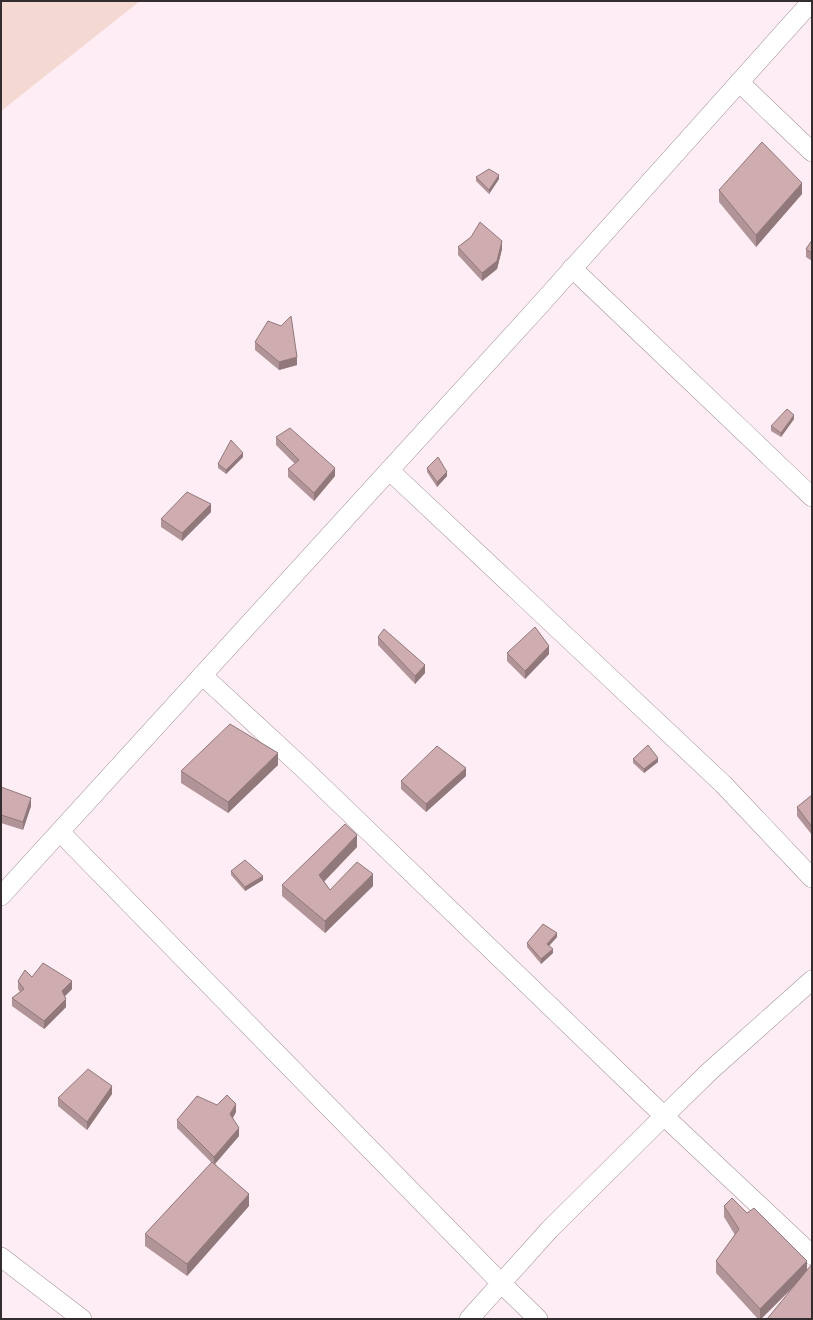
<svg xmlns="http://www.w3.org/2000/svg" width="813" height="1320" font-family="Karla,sans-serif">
<rect width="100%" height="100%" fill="#ffedf5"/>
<path fill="#f4d8d2" d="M1 1H140L1 111Z"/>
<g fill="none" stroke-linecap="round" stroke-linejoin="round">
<g stroke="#a19198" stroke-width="20">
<path id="street" d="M739 82 812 152
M572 268 812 497
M389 470 723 784 812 878
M202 675 305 770 664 1116 812 1255
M60 832 501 1283 538 1319
M1 896 539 306 812 1
M1 1257 82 1319
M469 1319 550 1229 664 1116 710 1071 812 980"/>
</g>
<use href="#street" stroke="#fff" stroke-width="19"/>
</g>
<path fill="#b19497" d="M476 177 499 179 489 194 476 181Z
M719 190 802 194 756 247 719 202Z
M471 237 502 249 497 269 482 281 458 255V247Z
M812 240V261L806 257V249Z
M255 342 297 365 279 370 255 350Z
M794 419 781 437 771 431V426Z
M276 437 335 476 314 501 288 477V469L295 464 276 445Z
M243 457 226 474 218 468V464Z
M427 468 447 476 437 487 427 472Z
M211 512 182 541 161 527V519Z
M378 637 425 673 415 684 378 645Z
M507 653 549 654 525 679 507 661Z
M633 759 658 762 644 773 633 763Z
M278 765 228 813 181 783V771Z
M466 776 426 812 401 789V781Z
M1 787 31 806 23 830 1 823Z
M812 795V835L797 816V807Z
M357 847 324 881 330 890 373 886 325 933 282 896V885Z
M231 871 263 880 245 891 231 875Z
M557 937 549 946 553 953 541 964 527 947V943Z
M32 977 72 989 65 996 66 1007 44 1029 12 1006V998L20 992 18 989V981Z
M112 1094 87 1130 58 1106V1098Z
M236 1112 233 1118 239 1136 215 1164 249 1206 187 1276 145 1246V1234L212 1163 177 1128V1120Z
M724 1206 797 1283 761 1319H758L716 1273V1261L735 1235 724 1217Z"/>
<path fill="#90787b" d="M499 175V179L489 194V190Z
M802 183V194L756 247V235Z
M502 241V249L497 269 482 281V273Z
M297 357V365L279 370V362Z
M794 415V419L781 437V433Z
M243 453V457L226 474V470Z
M335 468V476L314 501V493Z
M447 472V476L437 487V482Z
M211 504V512L182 541V533Z
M549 646V654L525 679V671Z
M425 665V673L415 684V676Z
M278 753V765L228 813V802Z
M658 758V762L644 773V769Z
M466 768V776L426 812V804Z
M31 798V806L23 830V822Z
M357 835V847L319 887V875Z
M373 874V886L325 933V921Z
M263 876V880L245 891V887Z
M557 933V937L547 948V944Z
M553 949V953L541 964V959Z
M72 981V989L62 999V991Z
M66 999V1007L44 1029V1021Z
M112 1086V1094L87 1130V1122Z
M236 1104V1112L230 1122V1114Z
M239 1128V1136L214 1165V1157Z
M249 1194V1206L187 1276V1264Z
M807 1261V1273L761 1319H760V1309Z"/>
<path fill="#ceacb0" stroke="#90787b" d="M762 142 802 183 756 235 719 190Z
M489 169 499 175 489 190 476 177Z
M480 222 502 241 497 261 482 273 458 247 471 237Z
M812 240V253L806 249Z
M291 316 297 357 279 362 255 342 268 321 281 326Z
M787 409 794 415 781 433 771 426Z
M290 428 335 468 314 493 288 469 299 460 276 437Z
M231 440 243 453 226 470 218 464Z
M438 457 447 472 437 482 427 468Z
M187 492 211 504 182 533 161 519Z
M535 627 549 646 525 671 507 653Z
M384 629 425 665 415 676 378 637Z
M230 724 278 753 228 802 181 771Z
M648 745 658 758 644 769 633 759Z
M437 746 466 768 426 804 401 781Z
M1 787 31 798 23 822 1 815Z
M812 795V827L797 807Z
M345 824 357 835 319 875 330 890 357 862 373 874 325 921 282 885Z
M245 860 263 876 245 887 231 871Z
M543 924 557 933 547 944 553 949 541 959 527 943Z
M43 963 72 981 62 991 66 999 44 1021 12 998 24 989 18 981 25 970 32 977Z
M88 1069 112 1086 87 1122 58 1098Z
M227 1095 236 1104 230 1114 239 1128 214 1157 177 1120 197 1096 217 1105Z
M212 1162 249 1194 187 1264 145 1234Z
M732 1198 747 1213 754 1208 807 1261 760 1309 716 1261 739 1229 724 1206Z
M812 1264V1319H767Z"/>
<rect width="813" height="1320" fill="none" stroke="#342d30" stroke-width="4"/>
</svg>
